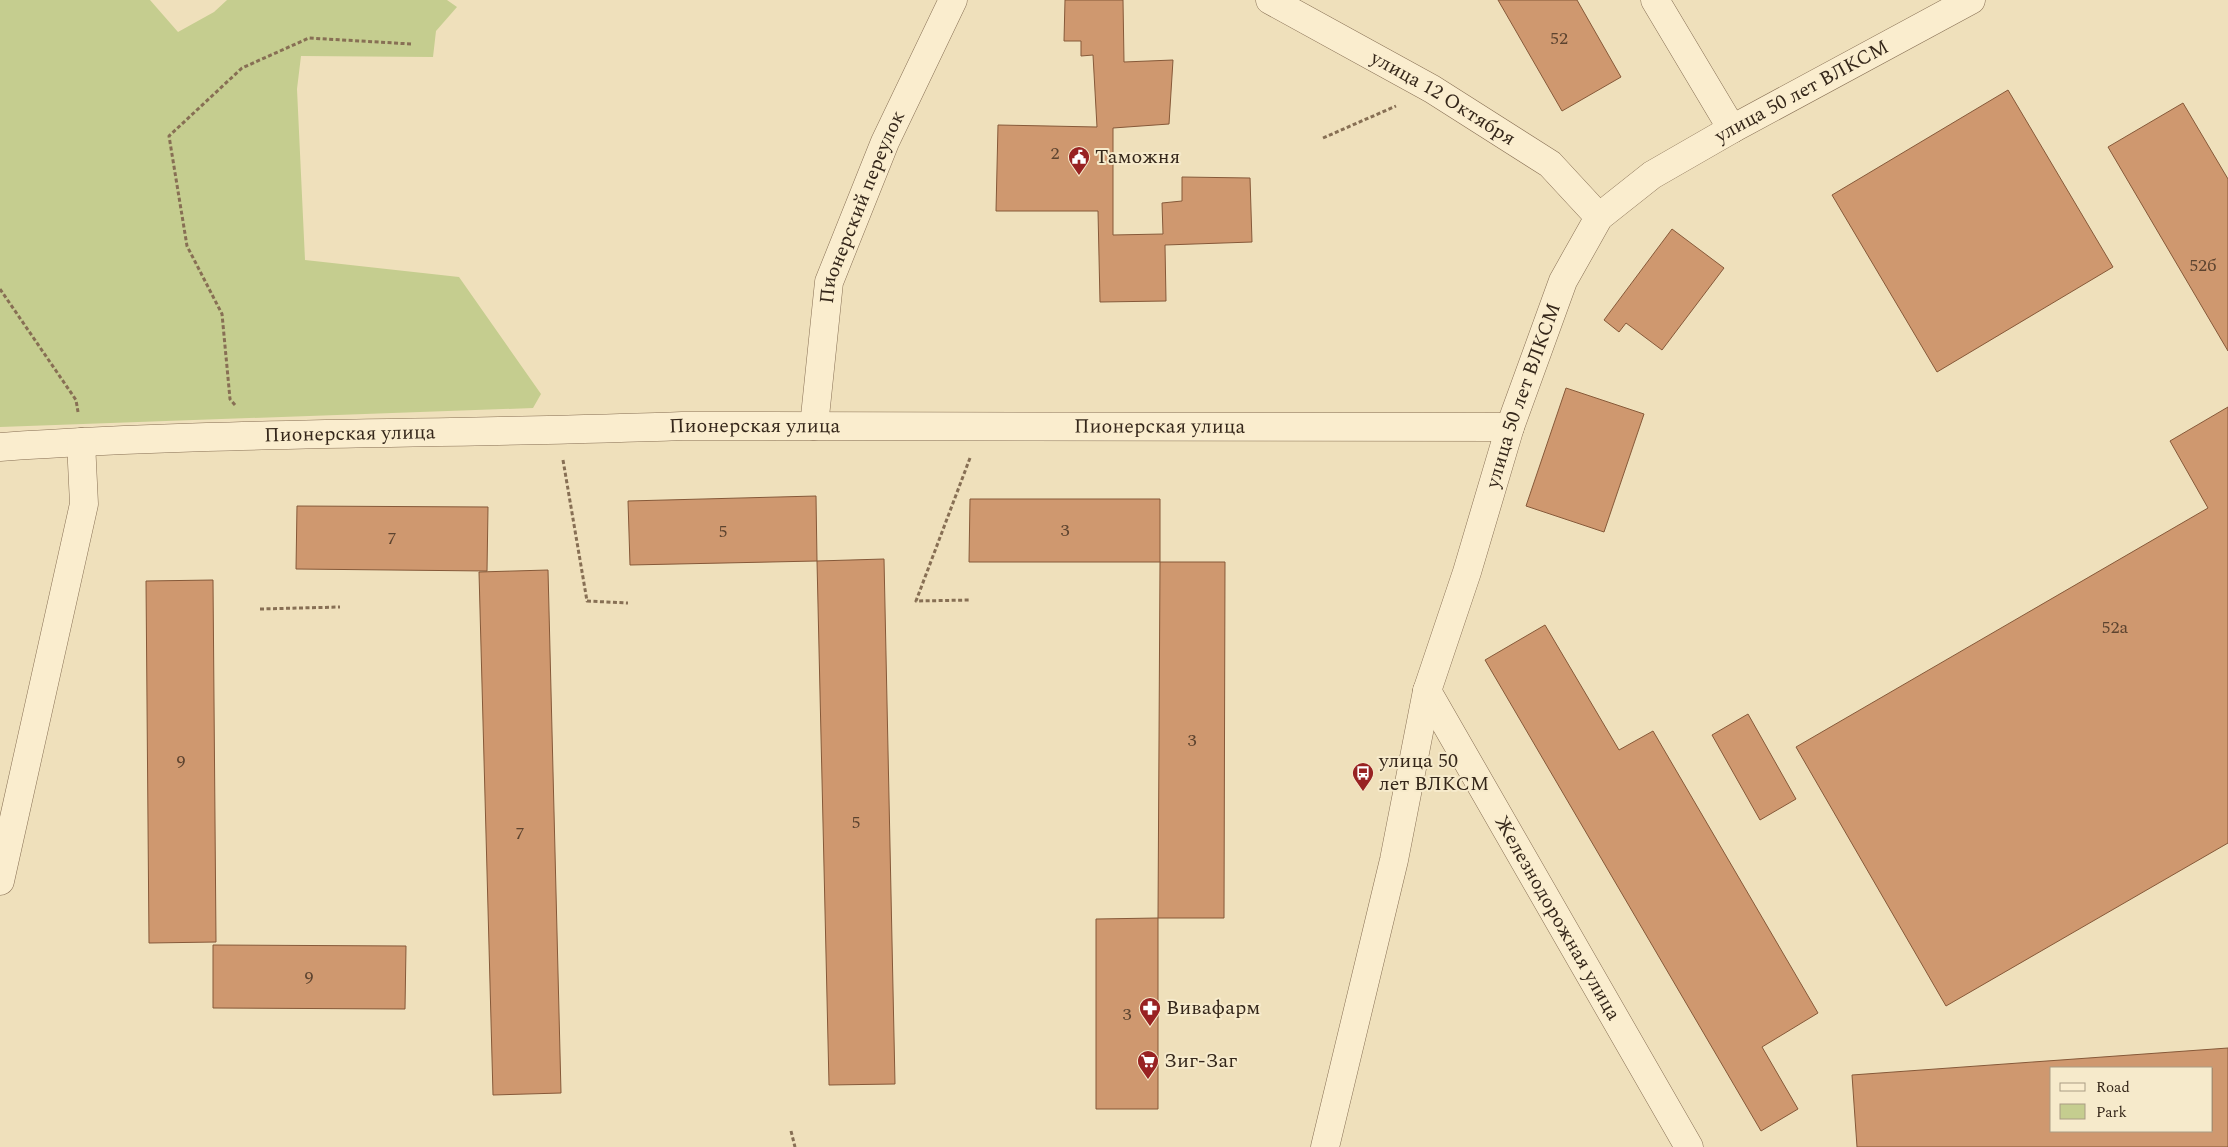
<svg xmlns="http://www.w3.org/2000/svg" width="2228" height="1147" font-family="Spectral,serif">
<rect width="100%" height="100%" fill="#efe0bb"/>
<path fill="#c5cd8f" d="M0 0H150L178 32 214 12 227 0H447L457 7 436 31 433 57 301 56 297 89 305 260 459 277 541 394 533 408 0 427Z"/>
<path fill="#cf986f" stroke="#865939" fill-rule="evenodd" d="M1065 0H1123L1124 62 1173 60 1169 124 1113 128V235L1163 234 1162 203 1182 201V177L1250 178 1252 242 1165 245 1166 301 1100 302 1098 211H996L998 125 1097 127 1093 55 1081 56V41H1064Z
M1498 0H1577L1621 77 1562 111Z
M2008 90 2113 267 1937 372 1832 195Z
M2183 103 2228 179V351L2108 147Z
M1672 229 1724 268 1662 350 1626 323 1619 332 1604 320Z
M1566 388 1644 414 1604 532 1526 506Z
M2228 407V843L1946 1006 1796 747 2208 508 2170 441Z
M816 496 817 561 630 565 628 501Z
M970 499H1160V562H969Z
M297 506 488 507 487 571 296 569Z
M884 559 895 1084 829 1085 817 561Z
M1160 562H1225L1224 918H1158Z
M548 570 561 1093 493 1095 479 572Z
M213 580 216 942 149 943 146 581Z
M1545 625 1619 750 1653 731 1818 1013 1762 1047 1798 1109 1761 1131 1485 660Z
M1748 714 1796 799 1760 820 1712 735Z
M1158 918V1109H1096V919Z
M213 945 406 946 405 1009 213 1008Z
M2228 1048V1147H1857L1852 1075ZM2052 1068H2212V1131H2052Z"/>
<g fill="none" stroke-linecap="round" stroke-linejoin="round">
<g stroke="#876f54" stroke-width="29">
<g id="minor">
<path id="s1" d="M1270 0 1432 89 1550 164 1599 217"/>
<path d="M1655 0 1732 129"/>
<path id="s2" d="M814 426 829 282 885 142 953 0"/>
<path id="s3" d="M0 447C227 431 455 435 682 426L1510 427"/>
<path id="s4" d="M1427 691 1689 1147"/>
<path d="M0 881 84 504 81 442"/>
<path id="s5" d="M1325 1147 1394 860 1427 691 1467 572 1510 427 1563 281 1599 217 1652 175 1732 129 1971 0"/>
</g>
</g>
<path stroke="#876f54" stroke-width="3" stroke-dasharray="4 2.5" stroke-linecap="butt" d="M1323 138 1396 106
M0 289 76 400 78 412
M235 405 230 399 222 314 187 246 169 136 242 68 309 38 411 44
M970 458 916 601 971 600
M563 460 587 601 628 603
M260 609 340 607
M791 1131 795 1147"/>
<use href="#minor" stroke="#faedce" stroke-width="28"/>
</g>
<defs>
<g id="civic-pin" transform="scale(1.125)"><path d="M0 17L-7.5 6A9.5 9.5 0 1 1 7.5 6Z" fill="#982222" stroke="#f6eacb"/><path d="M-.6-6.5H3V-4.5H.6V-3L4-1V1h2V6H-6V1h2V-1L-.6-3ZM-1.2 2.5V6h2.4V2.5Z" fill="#fff"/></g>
<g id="bus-pin" transform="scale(1.125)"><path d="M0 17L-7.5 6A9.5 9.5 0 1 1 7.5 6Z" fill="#982222" stroke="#f6eacb"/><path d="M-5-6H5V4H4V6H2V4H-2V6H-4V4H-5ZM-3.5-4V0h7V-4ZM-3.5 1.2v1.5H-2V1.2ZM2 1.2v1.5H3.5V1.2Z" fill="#fff"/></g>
<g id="pharmacy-pin" transform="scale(1.125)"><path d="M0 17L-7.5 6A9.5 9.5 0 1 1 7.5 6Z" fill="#982222" stroke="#f6eacb"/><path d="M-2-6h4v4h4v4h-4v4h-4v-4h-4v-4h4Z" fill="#fff"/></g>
<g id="supermarket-pin" transform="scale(1.125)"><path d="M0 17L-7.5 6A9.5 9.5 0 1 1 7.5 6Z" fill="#982222" stroke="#f6eacb"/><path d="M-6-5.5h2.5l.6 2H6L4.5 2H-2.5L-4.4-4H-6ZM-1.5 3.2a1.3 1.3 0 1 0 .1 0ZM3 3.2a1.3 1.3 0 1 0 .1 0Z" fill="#fff"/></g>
</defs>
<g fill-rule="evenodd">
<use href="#civic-pin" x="1079" y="157"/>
<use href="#bus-pin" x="1363" y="773"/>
<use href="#pharmacy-pin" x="1150" y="1008"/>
<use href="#supermarket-pin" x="1148" y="1061"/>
</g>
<g text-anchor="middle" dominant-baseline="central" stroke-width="4" stroke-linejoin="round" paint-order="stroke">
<g font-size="18" fill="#5c432f">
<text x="1559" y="38">52</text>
<text x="1055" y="153">2</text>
<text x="2203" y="265">52б</text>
<text x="1065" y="530">3</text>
<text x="723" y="531">5</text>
<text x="392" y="538">7</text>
<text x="2115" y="627">52а</text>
<text x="1192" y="740">3</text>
<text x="181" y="761">9</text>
<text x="856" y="822">5</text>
<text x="520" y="833">7</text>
<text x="309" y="977">9</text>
<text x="1127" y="1014">3</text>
</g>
<g font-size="20" fill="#35271a" stroke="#f6eacb">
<text stroke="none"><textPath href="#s5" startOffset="1212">улица 50 лет ВЛКСМ</textPath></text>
<text stroke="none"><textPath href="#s1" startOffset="199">улица 12 Октября</textPath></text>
<text stroke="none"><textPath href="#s2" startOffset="226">Пионерский переулок</textPath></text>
<text stroke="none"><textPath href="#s5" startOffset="778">улица 50 лет ВЛКСМ</textPath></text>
<text stroke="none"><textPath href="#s3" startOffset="1160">Пионерская улица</textPath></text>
<text stroke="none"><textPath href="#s3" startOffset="755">Пионерская улица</textPath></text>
<text stroke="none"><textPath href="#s3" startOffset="350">Пионерская улица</textPath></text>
<text stroke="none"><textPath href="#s4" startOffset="262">Железнодорожная улица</textPath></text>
</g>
<g font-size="20" fill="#35271a" stroke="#f6eacb" text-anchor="start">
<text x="1095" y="157">Таможня</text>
<text x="1379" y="761">улица 50<tspan x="1379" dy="23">лет ВЛКСМ</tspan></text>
<text x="1166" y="1008">Вивафарм</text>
<text x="1164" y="1061">Зиг-Заг</text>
</g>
</g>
<rect x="2050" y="1067" width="162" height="65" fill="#f6eacb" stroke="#a99c84"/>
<rect x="2060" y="1083" width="25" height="8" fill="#faedce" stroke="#a99c84"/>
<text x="2096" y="1092" font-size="15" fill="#35271a">Road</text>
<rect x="2060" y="1104" width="25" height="15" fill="#c5cd8f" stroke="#a99c84"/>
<text x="2096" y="1117" font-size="15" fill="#35271a">Park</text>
</svg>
